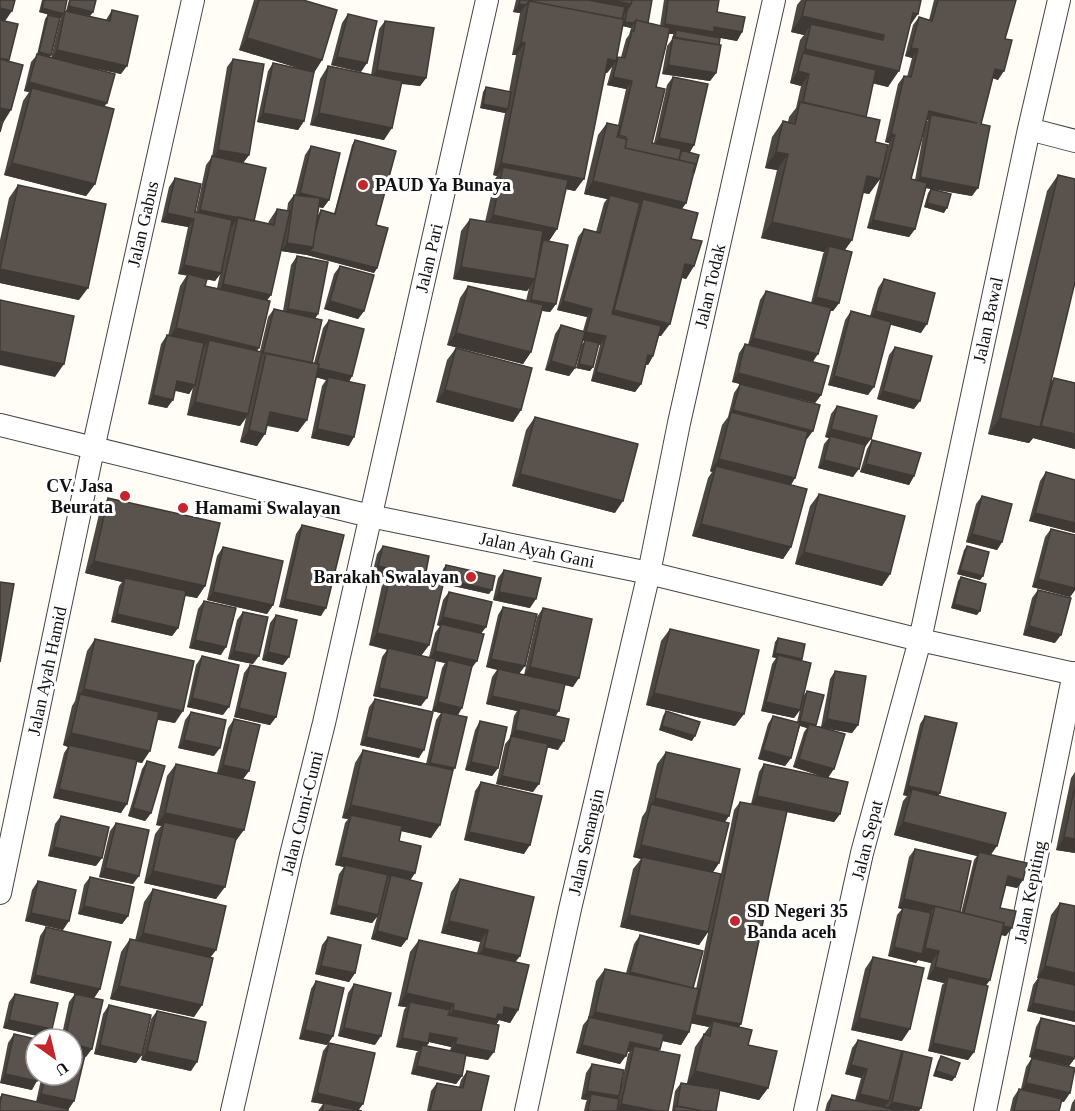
<svg xmlns="http://www.w3.org/2000/svg" width="1075" height="1111" font-family="'Times New Roman',serif">
<rect width="100%" height="100%" fill="#fffdf5"/>
<g fill="none" stroke-linecap="round" stroke-linejoin="round">
<g stroke="#444" stroke-width="24">
<path id="street" d="M1029 129 1075 141
M0 425 370 516 649 573 920 640 1075 674
M0 893 93 449 193 0
M232 1111 291 855 324 723 487 0
M526 1111 570 909 649 573 679 423 774 0
M805 1111 862 853 920 640 1029 129 1059 0
M985 1111 1074 673"/>
</g>
<use href="#street" stroke="#fff" stroke-width="22"/>
</g>
<path fill="#4d4742" fill-rule="evenodd" d="M42 0H67L64 14 61 18 39 12Z
M69 0H96L93 12 90 16 66 11Z
M254 0H303L322 60 314 72 304 121 298 130 257 122 268 71 273 63 301 69 239 50Z
M516 0H652L648 23 660 26 664 0H719L717 12 742 32 737 41 711 36 716 73 710 81 662 74 667 46 673 38V34H669L656 87 652 143H654L667 85 673 77 694 145 689 152 693 175 686 203 682 209 691 239 694 266 686 279 682 278 661 336H659L653 356 648 365 646 364 641 384 635 392 591 381 600 345 598 344 593 367 590 371 576 368 582 344 585 341H582L575 368 569 376 545 370 555 334 561 325 583 331 587 317 557 310 578 237 584 229 596 232 604 203 607 199 584 194 598 135 607 123 618 125 626 89 607 85 612 67 607 73 605 72 575 191 566 189 557 229 549 241 542 240 541 242 543 240 556 304 550 312 542 311 531 352 523 364 447 345 460 298 468 286 526 301 529 288 527 291 453 279 461 231 470 219 485 222 495 179 497 176 493 175 505 113 480 108 483 92 486 87 509 92 516 55H512L520 13 513 12ZM623 26 631 28 629 35 626 39 621 57H618L616 59Z
M801 0H921L909 27 888 87 873 83 866 117 875 142 882 169 889 143 885 142 898 84 904 76 907 77 912 58 905 56 913 25 919 17 929 20 934 0H1016L1005 39 998 80 993 78 981 124 972 196 933 189 944 213 924 207 928 193 931 189 926 188 915 229 909 237 867 228 880 179 869 194 863 193 852 240 845 250 839 303 833 311H830L813 362 821 395 815 403 732 382 739 353 745 344 748 345 760 300 766 291 811 303 823 254 824 252 761 238 777 170 765 168 772 137 783 121 788 122 789 117 796 108 801 86 790 83 800 40 804 35 791 32 797 5ZM926 120H928L925 124 915 180 911 179Z
M112 10 121 74 78 65 104 107 95 184 86 196 4 175 23 101 29 92 24 91 31 62 37 55 45 19 48 15 51 55 50 57 51 58 60 20 65 11 106 20Z
M348 14 361 72 331 65 342 23Z
M385 21 426 78 420 86 401 84 384 140 310 125 320 79 328 66 371 75 379 29Z
M233 59 249 155 243 163 254 221 268 224 269 221 277 209 287 211 288 203 294 195H295L305 155 311 146 329 200 323 208 318 207 317 219 318 215 321 210 334 214 352 145 355 140 376 225 377 268 374 273 307 255 281 251 282 246 271 295 267 300 257 351H260L268 317 274 309 283 311 291 265 297 256 315 318 312 363H314L323 328 329 320 352 376 349 382V446L311 438 322 386 326 380 316 377 298 432 267 426 257 446 240 442 246 418 240 426 187 415 193 387 189 394 175 390 167 408 148 404 161 344 167 335 168 336 180 286 187 275 178 274 188 227 161 222 169 187 175 178 196 212 206 165 212 157 227 67ZM220 274 217 288 205 286 207 279 215 281Z
M1058 175 1051 382 1054 378 1075 383V449L1033 438 1029 443 988 434 1047 191Z
M18 185 79 300 0 283V240L9 198Z
M340 266 364 311 358 319 324 309 334 274Z
M884 279 921 333 890 324 868 395 828 385 845 320 851 311 870 316 878 288Z
M895 347 914 409 877 399 889 355Z
M456 348 521 410 513 422 436 402 447 360Z
M740 384 807 439H806L795 478 791 485V547L783 559 692 536 708 478 712 472 710 471 722 425 728 417 734 393Z
M837 406 865 447H864L853 477 818 468 824 444 829 438 825 437 831 414Z
M535 417 615 513 512 486 526 430Z
M872 440 914 476 909 485 860 472 867 449Z
M1046 472 1075 480V533L1029 521 1040 481Z
M819 494 890 574 882 586 795 564 810 506Z
M982 496 1002 542 997 550 966 542 976 504Z
M108 498 205 586 197 598 185 596 178 628 172 636 111 622 119 586 122 582 85 573 100 510Z
M302 525 321 616 279 607 296 534Z
M1051 529 1075 535V590L1070 597 1032 587 1045 537Z
M383 546 422 580 429 645 421 656 429 657 435 633 440 626 437 625 443 600 449 592 486 627 481 633 458 715 452 772 431 838 401 831 399 841 415 873 410 880 407 939 401 947 371 939 377 917 372 923 330 914 339 874 344 867 335 865 345 823 348 819 342 818 355 763 363 750 426 764 436 720 441 713 432 711 442 668 445 663 435 661 421 706 373 696 382 657 387 650 369 645 382 585 388 578 372 575 377 554Z
M967 546 983 576 980 580 957 574 964 550Z
M223 547 273 605 267 614 207 600 217 556Z
M446 565 489 594 440 583 443 569Z
M504 570 530 608 493 600 498 578Z
M961 577 977 615 951 608 958 581Z
M1038 590 1055 643 1023 635 1032 598Z
M204 601 221 655 189 648 198 609Z
M503 607 520 674 524 675 537 617 543 608 573 687 565 685 556 716 558 750 547 747 533 792 496 784 505 744 510 738 514 716 517 711 486 704 492 677 497 670 486 667 498 615Z
M243 612 253 664 228 659 237 620Z
M276 615 283 665 262 660 270 623Z
M670 629 735 726 646 705 661 641Z
M778 638 802 659 800 660 804 695 807 691 816 726 821 727 830 679 835 671 858 725 852 733 825 728 828 778 840 814 834 822 786 812 741 1024 739 1027 748 1045 768 1088 759 1100 720 1091 716 1111H672L675 1091 681 1083H687L695 1047 709 1027 691 1023 689 1032 681 1045 662 1041 658 1051 668 1111H584L586 1102 587 1100 581 1099 586 1073 592 1064 622 1082 628 1054 630 1052 627 1051 620 1064 576 1053 583 1025 588 1019 596 981 605 969 626 973 634 944 640 935 693 988 696 989 714 905 708 932 699 945 620 927 633 869 641 859 633 857 642 817 646 811 657 764 666 752 725 822 719 863 713 872 721 874 734 810 740 802 751 804 759 772 764 764 827 778 793 767 804 732 807 728 800 726 791 758 785 766 758 759 768 724 773 716 797 722 803 697 800 710 794 718 761 711 772 664 776 658 772 657 775 642Z
M95 639 175 723 158 720 142 763 137 762 121 813 53 798 64 753 68 747 63 745 72 706 75 701 87 651Z
M202 656 223 715 187 707 196 665Z
M250 665 276 717 270 725 234 717 244 673Z
M375 699 419 758 360 745 369 707Z
M666 711 692 741 659 730 663 716Z
M191 712 214 756 178 748 185 720Z
M925 716 938 796 991 854 1023 880 1017 888 1006 885 1000 908 1006 936 1001 935 990 980 986 985 974 1052 968 1060 928 1051 942 985 944 983 927 979 931 963 918 960 916 963 888 956 897 915 902 909 898 908 909 857 915 849 959 912 961 913 974 860 977 856 894 835 903 801 907 796 903 795 920 724Z
M234 719 249 771 243 779 235 842 216 899 144 883 155 834 161 826 156 825 167 776 176 764 217 773 228 728Z
M480 721 498 768 492 776 465 770 475 730Z
M147 761 151 813 145 821 128 816 142 769Z
M1075 772V853L1056 850 1071 778Z
M481 782 524 854 464 840 475 791Z
M61 816 96 866 48 856 55 824Z
M116 823 133 884 99 877 110 831Z
M90 877 128 916 122 924 78 914 84 885Z
M460 879 516 962 518 1010 510 1023 499 1020 496 1025 488 1060 466 1056 462 1076 456 1084 411 1074 416 1053 418 1051 396 1047 404 1010 406 1007 398 1006 410 952 419 940 477 953 480 942 441 933 451 892ZM429 1042 451 1047 450 1051 427 1046Z
M38 881 63 930 25 921 32 890Z
M153 889 216 950 210 957 202 1005 194 1017 110 999 121 952 130 939 135 941 144 902Z
M1060 903 1075 906V1022L1027 1011 1033 985 1038 978H1037L1051 915Z
M46 927 100 989 94 998 30 983 40 936Z
M328 937 355 973 349 982 315 974 322 945Z
M873 957 902 1041 851 1030 865 969Z
M316 981 333 1036 327 1045 299 1039 311 989Z
M354 984 375 1045 338 1036 348 993Z
M15 994 46 1038 3 1028 9 1002Z
M75 994 86 1057H84L74 1101 68 1109 0 1111V1097L2 1094 36 1102 42 1075H72V1039H61L69 1002Z
M109 1005 136 1063 94 1054 103 1014Z
M157 1011 191 1071 141 1060 151 1019Z
M1041 1018 1075 1058 1069 1066 1029 1057 1036 1027Z
M14 1034 32 1090 0 1083 8 1043Z
M858 1040 901 1055 903 1051 921 1108 919 1111H825L827 1103 832 1095 855 1100 861 1078 845 1074 852 1048Z
M329 1043 358 1110 362 1111H318L323 1104 311 1102 323 1051Z
M941 1056 955 1077 952 1081 933 1076 938 1061Z
M1032 1058 1064 1102 1061 1101 1059 1111H1010L1013 1098 1019 1089H1021L1026 1067Z
M467 1071 481 1111H427L431 1091 437 1083 459 1087 461 1080Z
M1075 1099V1111H1070L1072 1103Z"/>
<path fill="#3f3936" d="M538 0H611L631 4 623 16Z
M519 4 526 5 520 13 513 12Z
M69 6 93 12 90 16 66 11Z
M0 8 12 11 1 27H0Z
M42 8 64 14 61 18 39 12Z
M913 13 918 14 907 30Z
M802 16 884 35 873 51 811 24 804 35 791 32Z
M625 22 634 23 631 28 622 26Z
M665 24 714 27 742 32 737 41 676 30 673 34 659 32Z
M247 38 322 60 314 73 239 50Z
M521 42 525 43 516 55H512Z
M911 48 918 49 912 58 905 56Z
M805 49 899 71 888 87 799 66 803 53Z
M57 50 127 66 121 74 51 59Z
M39 52 51 55 48 59 36 56Z
M337 57 367 63 361 72 331 65Z
M608 59 616 61 607 73 599 71Z
M668 65 716 73 710 81 662 74Z
M995 69 1004 71 998 80 989 77Z
M377 70 426 78 420 86 371 79Z
M798 71 809 74 801 86 790 83Z
M613 77 632 81 626 89 607 85Z
M29 82 107 103 101 111 32 88 29 92 24 91Z
M483 104 508 109 505 113 480 108Z
M0 108 11 110 3 123 0 122Z
M929 111 977 123 931 115 928 120 923 119Z
M263 113 304 121 298 130 257 122Z
M319 113 392 128 384 140 310 125Z
M891 134 895 135 889 143 885 142Z
M659 138 694 145 689 154 653 146Z
M218 150 249 155 243 163 212 159Z
M776 152 788 154 777 170 765 168Z
M12 163 95 184 86 196 4 175Z
M501 163 584 179 575 191 501 177 503 167 497 176 493 175Z
M867 176 880 179 869 194 856 191Z
M920 177 978 188 972 196 914 186Z
M593 181 686 203 677 215 643 199 638 206 610 195 607 199 584 194Z
M300 193 329 200 323 208 294 201Z
M927 203 947 208 944 213 924 207Z
M200 210 238 218 232 227 194 219Z
M167 213 194 219 188 227 161 222Z
M493 215 557 229 549 241 484 228Z
M873 220 915 229 909 237 867 228Z
M772 222 852 240 840 256 829 246 824 252 761 238Z
M287 243 313 247 377 268 374 273 307 255 281 251Z
M685 264 694 266 686 279 677 276Z
M184 265 221 273 215 281 178 274Z
M461 267 535 279 527 291 453 279Z
M0 269 88 288 79 300 0 283Z
M223 284 271 295 262 307 215 297Z
M816 297 839 303 833 311 810 306Z
M531 300 556 304 550 312 525 308Z
M330 301 364 311 358 319 324 309Z
M563 301 592 309 587 317 557 310Z
M288 309 318 314 313 322 282 317Z
M614 310 670 324 661 336 606 322Z
M875 311 927 324 921 333 869 319Z
M176 328 259 348 250 360 209 340 203 349 167 341Z
M586 332 606 336 600 345 581 340Z
M456 333 531 352 523 364 447 345Z
M753 338 818 354 812 363 747 346Z
M0 351 64 364 55 377 0 365Z
M648 355 653 356 648 365 642 363Z
M551 361 575 368 569 376 545 370Z
M579 364 593 367 590 371 576 368Z
M316 367 352 376 347 385 328 377 326 380 311 376Z
M596 372 641 384 635 392 591 381Z
M738 373 821 395 815 403 732 382Z
M834 376 874 387 868 395 828 385Z
M177 381 195 385 189 394 171 390Z
M445 390 521 410 513 422 436 402Z
M883 391 920 401 914 409 877 399Z
M153 395 173 400 167 408 148 404Z
M195 402 248 414 240 426 187 415Z
M733 410 813 431 807 439 729 419 731 414Z
M270 412 307 420 298 432 262 424Z
M1000 418 1040 427 1041 426 1075 434V449L1033 438 1029 443 988 434Z
M317 429 354 437 349 446 311 438Z
M831 429 871 439 865 447 830 438V436L829 438 825 437Z
M249 430 265 434 257 446 240 442Z
M719 459 795 478 787 491 716 466 712 472 710 471Z
M824 460 859 469 853 477 818 468Z
M866 464 914 476 909 485 860 472Z
M520 474 623 501 615 513 512 486Z
M1035 513 1075 523V533L1029 521Z
M701 524 791 547 783 559 692 536Z
M972 534 1002 542 997 550 966 542Z
M804 552 890 574 882 586 795 564Z
M94 561 205 586 197 598 124 582 125 578 122 582 85 573Z
M378 566 425 577 419 585 391 573 388 578 372 575Z
M960 570 983 576 980 580 957 574Z
M443 579 492 590 489 594 440 583Z
M1038 579 1075 588V590L1070 597 1032 587Z
M213 592 273 605 267 614 207 600Z
M499 592 536 599 530 608 493 600Z
M285 599 326 608 321 616 279 607Z
M954 604 980 611 977 615 951 608Z
M117 614 178 628 172 636 111 622Z
M443 617 486 627 480 635 441 624 440 626 437 625Z
M1029 626 1061 635 1055 643 1023 635Z
M377 633 429 645 420 657 369 645Z
M195 640 226 647 221 655 189 648Z
M234 651 259 656 253 664 228 659Z
M435 651 477 661 471 669 448 660 445 663 429 659Z
M268 652 289 657 283 665 262 660Z
M775 653 802 659 799 663 778 655 776 658 772 657Z
M491 659 525 666 519 674 486 667Z
M530 667 579 678 573 687 524 675Z
M379 688 427 698 421 706 373 696Z
M84 689 183 711 175 723 78 702 80 694Z
M654 693 744 714 735 726 646 705Z
M492 696 559 711 553 719 520 708 517 711 486 704Z
M192 698 229 707 223 715 187 707Z
M438 702 462 708 457 717 432 711Z
M766 702 800 710 794 718 761 711Z
M239 708 276 717 270 725 234 717Z
M827 719 858 725 852 733 821 728Z
M800 721 809 724 807 728 797 725Z
M662 726 695 736 692 741 659 730Z
M515 730 564 741 558 750 511 739V736L509 738Z
M71 733 150 751 142 763 69 747V745L68 747 63 745Z
M366 737 424 750 419 758 360 745Z
M184 740 220 748 214 756 178 748Z
M763 750 791 758 785 766 758 759Z
M799 759 834 769 828 778 793 767Z
M471 762 498 768 492 776 465 770Z
M430 763 455 768 449 776 424 771Z
M223 765 249 771 243 779 217 773Z
M502 776 539 784 533 792 496 784Z
M908 786 940 793 934 802 912 789 907 796 903 795Z
M59 789 127 804 121 813 53 798Z
M757 796 840 814 834 822 751 804Z
M655 798 729 816 721 828 651 804 646 811Z
M351 805 440 825 431 838 350 819 351 815 348 819 342 818Z
M133 808 151 813 145 821 128 816Z
M165 813 244 830 235 842 164 822 161 826 156 825Z
M903 822 997 846 988 859 979 852 977 856 894 835Z
M469 832 530 845 524 854 464 840Z
M1064 837 1075 839V853L1056 850Z
M641 845 719 863 711 875 642 857 641 859 633 857Z
M54 847 102 858 96 866 48 856Z
M341 857 415 873 409 882 391 875 390 877 345 867V865L344 867 335 865Z
M105 868 139 876 133 884 99 877Z
M153 871 225 887 216 899 144 883Z
M1008 876 1023 880 1017 888 1002 885Z
M904 899 935 906 929 915 903 907 902 909 898 908Z
M336 905 378 915 372 923 330 914Z
M84 906 128 916 122 924 78 914Z
M31 913 69 921 63 930 25 921Z
M629 915 708 932 699 945 620 927Z
M964 916 1012 928 1006 936 958 925Z
M449 921 488 930 480 942 441 933Z
M377 931 407 939 401 947 371 939Z
M143 933 216 950 207 962 134 945Z
M894 947 920 954 925 948 939 951 931 963 918 960 916 963 888 956Z
M484 948 520 956 511 968 475 960Z
M321 966 355 973 349 982 315 974Z
M1045 966 1075 973V987L1039 977 1038 978H1037Z
M935 967 990 980 981 992 948 977 944 983 927 979Z
M630 972 693 988 625 980Z
M35 975 100 989 94 998 30 983Z
M119 986 202 1005 194 1017 110 999Z
M406 993 454 1004 446 1016 410 1002 406 1007 398 1006Z
M1033 1003 1075 1012V1022L1027 1011Z
M504 1007 518 1010 510 1023 499 1020 494 1028 444 1022 453 1010 498 1014Z
M595 1012 689 1032 681 1045 587 1024Z
M695 1015 741 1024 735 1032 713 1021 709 1027 689 1023Z
M859 1018 910 1029 902 1041 851 1030Z
M9 1020 52 1029 46 1038 3 1028Z
M344 1028 381 1036 375 1045 338 1036Z
M305 1030 333 1036 327 1045 299 1039Z
M430 1033 457 1038 451 1047 425 1041Z
M402 1038 428 1043 423 1052 422 1045 418 1051 396 1047Z
M630 1042 660 1049 654 1057 634 1046 630 1052 624 1050Z
M933 1043 974 1052 968 1060 928 1051Z
M72 1044 92 1049 86 1057 72 1054Z
M455 1044 494 1052 488 1060 449 1053Z
M100 1045 142 1055 136 1063 94 1054Z
M582 1045 626 1056 620 1064 576 1053Z
M1035 1049 1075 1058 1069 1066 1029 1057Z
M147 1051 197 1062 191 1071 141 1060Z
M851 1065 867 1069 861 1078 845 1074Z
M417 1066 462 1076 456 1084 411 1074Z
M695 1071 768 1088 759 1100 687 1083Z
M936 1071 955 1077 952 1081 933 1076Z
M5 1074 37 1081 32 1090 0 1083Z
M1026 1083 1070 1093 1064 1102 1020 1092Z
M587 1091 619 1096 614 1105 591 1094 587 1100 581 1099Z
M317 1093 363 1104 358 1111 324 1103 323 1104 311 1102Z
M41 1094 74 1101 68 1110 35 1103Z
M860 1094 889 1101 883 1109 854 1102Z
M892 1102 921 1108 919 1111H890L886 1110Z
M621 1104 657 1111H617Z"/>
<path fill="#5a524d" stroke="#3f3936" stroke-width="1.5" d="M0 0H15L12 11 0 8Z
M44 0H67L64 14 42 8Z
M70 0H96L93 12 69 6Z
M259 0H303L337 10 322 60 247 38Z
M520 0H588L625 7 622 19 529 1 526 5 519 4Z
M611 0H632L631 4Z
M632 0H652L648 23 636 20 634 23 625 22 627 10 631 4Z
M668 0H719L717 12 745 17 742 32 714 27V32L665 24Z
M806 0H921L918 14 913 13 899 71 805 49 811 24 883 40 884 35 802 16Z
M938 0H1016L1005 39 1012 40 1004 71 995 69 981 124 990 126 978 188 920 177 931 115 977 123 929 111 911 179 927 183 915 229 873 220 895 135 891 134 904 76 911 77 918 49 911 48 919 17 932 21Z
M529 1 624 19 616 61 608 59 584 179 501 163 525 43 521 42Z
M112 10 138 16 127 66 57 50 65 11 110 21Z
M348 14 377 21 367 63 337 57Z
M48 15 60 18 51 55 39 52Z
M0 20 18 24 9 60 0 58Z
M636 20 670 28 656 87 665 89 652 143 682 149 679 160 625 148 627 139H625L626 137 619 135 632 81 613 77 618 57 625 58 632 31H634Z
M385 21 434 28 426 78 377 70Z
M676 30 720 38 719 45 675 38Z
M673 37 721 45 716 73 668 65Z
M803 53 876 70 866 117 803 102 809 74 798 71Z
M37 54 115 74 107 103 29 82Z
M0 59 23 65 11 110 0 108Z
M233 59 264 64 249 155 218 150Z
M273 63 314 72 304 121 263 113Z
M328 66 402 81 392 128 319 113Z
M673 77 708 84 694 145 659 138Z
M486 87 511 92 508 109 483 104Z
M32 88 114 109 95 184 12 163Z
M800 102 880 120 875 142 888 145 880 179 867 176 852 240 772 222 788 154 776 152 783 121 795 124Z
M0 120 3 121 0 132Z
M607 123 620 126 617 137 627 139 625 148 696 164 686 203 593 181Z
M355 140 396 151 376 225 388 228 377 268 310 251 313 247 315 233 321 210 335 214Z
M311 146 340 153 329 200 300 193Z
M681 150 699 155 694 173 693 172 696 164 679 160Z
M212 156 266 168 254 221 200 210Z
M503 167 568 180 557 229 493 215Z
M1058 175 1075 179V282L1040 427 1000 418Z
M175 178 201 184 195 212 232 220 221 273 184 265 194 219 167 213Z
M18 185 106 204 88 288 0 269Z
M931 189 951 194 947 208 927 203Z
M294 195 320 198 313 247 287 243Z
M610 195 640 203 612 314 661 326 653 356 648 355 641 384 596 372 606 336 586 332 592 309 563 301 584 229 600 233Z
M643 199 698 213 691 239 702 241 694 266 685 264 670 324 614 310Z
M277 209 290 211 271 295 223 284 238 217 274 225Z
M470 219 543 231 535 279 461 267Z
M543 240 568 245 556 304 531 300Z
M829 246 852 252 839 303 816 297Z
M297 256 328 262 318 314 288 309Z
M340 266 374 275 364 311 330 301Z
M188 274 207 279 205 286 270 301 259 348 176 328Z
M884 279 935 293 927 324 875 311Z
M468 286 543 305 531 352 456 333Z
M766 291 831 308 818 354 753 338Z
M0 300 74 316 64 364 0 351Z
M274 309 322 320 312 363 263 353Z
M851 311 891 322 874 387 834 376Z
M329 320 364 329 352 376 318 368 319 364H317Z
M561 325 585 332 575 368 551 361Z
M167 335 204 343 195 385 177 381 173 400 153 395Z
M209 340 262 352 248 414 195 402Z
M585 340 599 343 593 367 579 364Z
M745 344 829 366 821 395 738 373Z
M895 347 932 356 920 401 883 391Z
M456 348 532 368 521 410 445 390Z
M266 353 319 364 307 420 270 412 265 434 249 430Z
M328 377 365 385 354 437 317 429Z
M1054 378 1075 383V434L1041 426Z
M740 384 820 405 813 431 733 410Z
M837 406 877 416 871 439 831 429Z
M731 412 808 432 795 478 719 459Z
M535 417 638 444 623 501 520 474Z
M830 436 865 445 859 469 824 460Z
M872 440 921 453 914 476 866 464Z
M716 466 807 489 791 547 701 524Z
M1046 472 1075 480V523L1035 513Z
M819 494 905 516 890 574 804 552Z
M982 496 1012 504 1002 542 972 534Z
M108 498 220 523 205 586 94 561Z
M302 525 344 535 326 608 285 599Z
M1051 529 1075 535V588L1038 579Z
M383 546 429 556 425 577 378 566Z
M967 546 989 552 983 576 960 570Z
M223 547 283 561 273 605 213 592Z
M446 565 495 576 492 590 443 579Z
M504 570 541 578 536 599 499 592Z
M391 573 443 585 429 645 377 633Z
M961 577 986 584 980 611 954 604Z
M125 578 186 591 178 628 117 614Z
M0 582 14 584 0 662Z
M1038 590 1071 598 1061 635 1029 626Z
M449 592 492 602 486 627 443 617Z
M204 601 236 608 226 647 195 640Z
M503 607 537 614 525 666 491 659Z
M543 608 592 619 579 678 530 667Z
M243 612 268 617 259 656 234 651Z
M276 615 297 620 289 657 268 652Z
M441 624 484 634 477 661 435 651Z
M670 629 759 650 744 714 654 693Z
M778 638 805 644 802 659 775 653Z
M95 639 194 661 183 711 84 689Z
M388 648 436 659 427 698 379 688Z
M778 655 811 663 800 710 766 702Z
M202 656 239 665 229 707 192 698Z
M448 660 472 666 462 708 438 702Z
M250 665 286 673 276 717 239 708Z
M498 669 565 684 559 711 492 696Z
M835 671 866 676 858 725 827 719Z
M807 691 824 695 816 725 800 721Z
M80 694 159 712 150 751 71 733Z
M375 699 433 712 424 750 366 737Z
M520 708 569 719 564 741 515 730Z
M666 711 700 722 695 736 662 726Z
M191 712 226 720 220 748 184 740Z
M442 712 467 717 455 768 430 763Z
M773 716 800 723 791 758 763 750Z
M925 716 957 723 940 793 908 786Z
M234 719 260 725 249 771 223 765Z
M480 721 507 727 498 768 471 762Z
M809 724 845 734 834 769 799 759Z
M511 736 548 744 539 784 502 776Z
M69 745 137 760 127 804 59 789Z
M363 750 453 770 440 825 351 805Z
M666 752 740 769 729 816 655 798Z
M147 761 165 766 151 813 133 808Z
M176 764 255 782 244 830 165 813Z
M764 764 848 782 840 814 757 796Z
M481 782 542 796 530 845 469 832Z
M1075 786V839L1064 837Z
M912 789 1006 813 997 846 903 822Z
M740 802 787 811 741 1024 695 1015Z
M651 804 729 823 719 863 641 845Z
M351 815 402 826 399 841 421 846 415 873 341 857Z
M61 816 109 827 102 858 54 847Z
M164 822 236 838 225 887 153 871Z
M116 823 149 830 139 876 105 868Z
M915 849 971 861 960 912 904 899Z
M979 852 1027 863 1023 880 1008 876 1000 908 1016 911 1012 928 1003 926 1004 923 964 913Z
M642 857 721 874 708 932 629 915Z
M345 865 388 875 378 915 336 905Z
M391 875 422 883 407 939 377 931Z
M90 877 134 887 128 916 84 906Z
M460 879 534 897 520 956 484 948 488 930 449 921Z
M38 881 76 890 69 921 31 913Z
M153 889 226 906 216 950 143 933Z
M1060 903 1075 906V973L1045 966Z
M935 906 1004 923 990 980 935 967 939 951 925 948Z
M903 907 931 913 922 954 894 947Z
M46 927 111 942 100 989 35 975Z
M640 935 703 951 693 988 630 972Z
M328 937 361 945 355 973 321 966Z
M130 939 213 958 202 1005 119 986Z
M419 940 529 965 518 1010 504 1007 503 1015 498 1014 496 1019 453 1010 454 1004 406 993Z
M873 957 924 968 910 1029 859 1018Z
M605 969 699 989 689 1032 595 1012Z
M948 977 988 986 974 1052 933 1043Z
M1039 977 1075 985V1012L1033 1003Z
M316 981 344 988 333 1036 305 1030Z
M354 984 391 993 381 1036 344 1028Z
M15 994 58 1003 52 1029 9 1020Z
M75 994 103 1000 92 1049 72 1044V1039H65Z
M410 1002 450 1010 448 1015 499 1025 494 1052 455 1044 457 1038 430 1033 428 1043 402 1038Z
M109 1005 151 1015 142 1055 100 1045Z
M157 1011 206 1022 197 1062 147 1051Z
M589 1017 664 1034 660 1049 630 1042 626 1056 582 1045Z
M1041 1018 1075 1026V1058L1035 1049Z
M713 1021 752 1030 748 1045 777 1051 768 1088 695 1071 704 1034 710 1036Z
M14 1034 36 1039V1075H39L37 1081 5 1074Z
M858 1040 902 1051 889 1101 860 1094 867 1069 851 1065Z
M329 1043 375 1053 363 1104 317 1093Z
M422 1045 466 1054 462 1076 417 1066Z
M634 1046 680 1055 668 1111H657L621 1104Z
M903 1051 932 1058 921 1108 892 1102Z
M72 1052 85 1055 74 1101 41 1094 46 1075H72Z
M941 1056 960 1063 955 1077 936 1071Z
M1032 1058 1075 1068 1070 1093 1026 1083Z
M592 1064 624 1070 619 1096 587 1091Z
M467 1071 489 1076 481 1111H430L437 1083 463 1088Z
M681 1083 720 1089 716 1111H704L677 1106Z
M1019 1089 1062 1099 1059 1111H1014Z
M2 1094 68 1109V1111H0V1104Z
M591 1094 619 1099 617 1111H588Z
M832 1095 899 1111H828Z
M324 1103 362 1111H322Z
M675 1106 704 1111H674Z"/>
<g fill="#c4262e" stroke="#fff" stroke-width="2">
<circle cx="363" cy="185" r="6"/>
<circle cx="125" cy="496" r="6"/>
<circle cx="183" cy="508" r="6"/>
<circle cx="471" cy="577" r="6"/>
<circle cx="735" cy="921" r="6"/>
</g>
<g text-anchor="middle" dominant-baseline="central" stroke-width="6" stroke-linejoin="round" paint-order="stroke">
<g font-size="18" font-weight="bold" fill="#111" stroke="#fff" text-anchor="start">
<text x="375" y="185">PAUD Ya Bunaya</text>
<text x="113" y="486" text-anchor="end">CV. Jasa<tspan x="113" dy="21">Beurata</tspan></text>
<text x="195" y="508">Hamami Swalayan</text>
<text x="459" y="577" text-anchor="end">Barakah Swalayan</text>
<text x="747" y="911">SD Negeri 35<tspan x="747" dy="21">Banda aceh</tspan></text>
</g>
<g font-size="18" fill="#111" stroke="#fff">
<text transform="translate(143 224) rotate(-77)">Jalan Gabus</text>
<text transform="translate(429 258) rotate(-77)">Jalan Pari</text>
<text transform="translate(710 286) rotate(-77)">Jalan Todak</text>
<text transform="translate(988 320) rotate(-78)">Jalan Bawal</text>
<text transform="translate(537 550) rotate(12)">Jalan Ayah Gani</text>
<text transform="translate(47 671) rotate(-78)">Jalan Ayah Hamid</text>
<text transform="translate(302 813) rotate(-76)">Jalan Cumi-Cumi</text>
<text transform="translate(867 840) rotate(-76)">Jalan Sepat</text>
<text transform="translate(586 842) rotate(-77)">Jalan Senangin</text>
<text transform="translate(1030 892) rotate(-79)">Jalan Kepiting</text>
</g>
</g>
<g transform="translate(54 1057) rotate(146)"><circle r="28" fill="#ffffff" stroke="#a0a0a0" stroke-width="1.5"/>
<path d="M0-4.5L10 22L0 15L-10 22Z" fill="#c4262e"/>
<text y="-9" font-size="16" font-weight="bold" text-anchor="middle" fill="#111111">U</text>
</g>
</svg>
